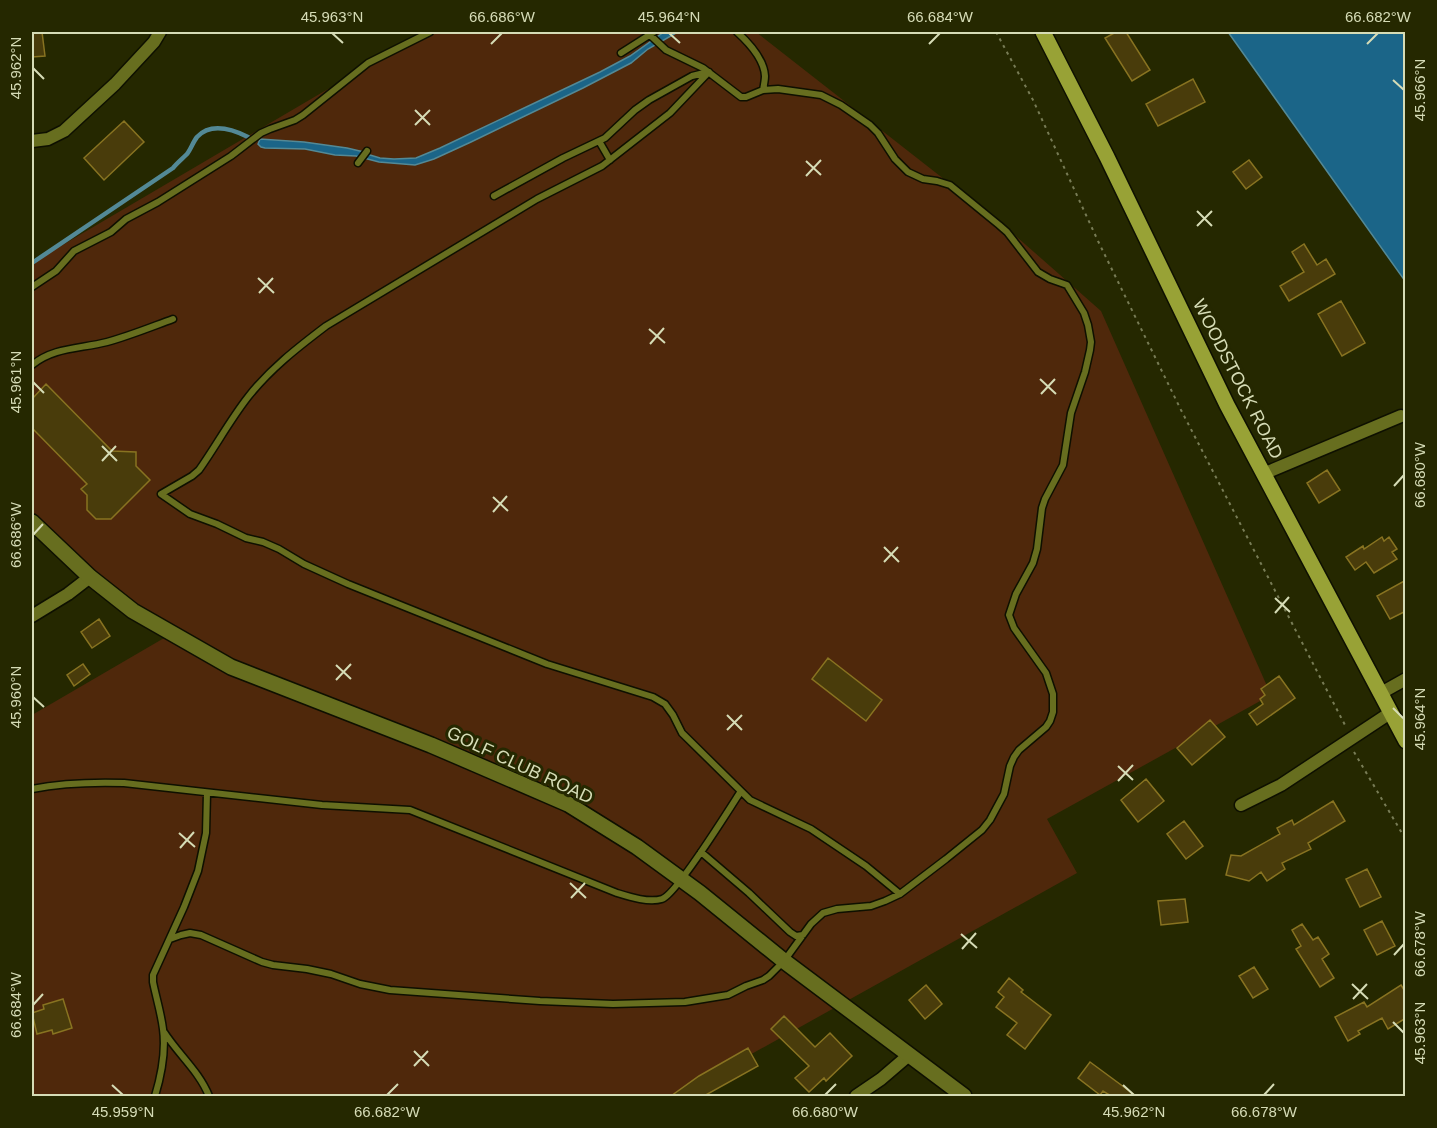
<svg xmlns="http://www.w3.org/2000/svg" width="1437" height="1128" font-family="Arial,sans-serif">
<rect width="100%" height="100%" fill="#252800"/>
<path fill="#4f280b" d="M425 32H756L1009 230 1101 311 1271 695 1047 819 1077 873 676 1096H32V715L171 634 32 522V263Z"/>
<path fill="#1b6588" stroke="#538996" stroke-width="1.5" d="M664 32 676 33 648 49 631 63 583 88 471 142 434 159 415 165 379 162 356 156 335 155 305 149 265 148 261 147 258 144 260 139 304 142 347 148 364 152 370 155 380 158 394 159 416 158 440 148 600 72 630 56Z
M1228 32H1405V281Z"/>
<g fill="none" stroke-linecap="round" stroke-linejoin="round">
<path stroke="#538996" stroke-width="4.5" d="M32 263 173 168C177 163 182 159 187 154 191 149 193 142 197 137 211 122 232 129 248 137"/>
</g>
<path fill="#493c0b" stroke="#887321" stroke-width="1.5" d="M32 32H42L45 56 32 57Z
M1116 32H1126L1150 70 1132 81 1105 38Z
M1193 79 1205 102 1158 126 1146 104Z
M124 121 144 142 104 180 84 158Z
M1249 160 1262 177 1246 189 1233 172Z
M1304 244 1317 265 1326 259 1335 274 1289 301 1280 286 1304 272 1292 252Z
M1341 301 1365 343 1342 356 1318 314Z
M46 384 112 451 136 452V466L150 480 111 519H96L87 510V495L81 489 87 484 32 428V399Z
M1327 470 1340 490 1319 503 1307 483Z
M1382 537 1384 541 1389 537 1397 549 1392 552 1397 559 1374 573 1366 562 1355 570 1346 557 1363 546 1364 549Z
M1406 580V611L1390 619 1377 596Z
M99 619 110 636 92 648 81 632Z
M828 658 882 700 866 721 812 679Z
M83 664 90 674 74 686 67 675Z
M1279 676 1295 698 1257 725 1249 714 1263 704 1260 699 1265 695 1261 689Z
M1210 720 1225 737 1192 765 1177 748Z
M1146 779 1164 801 1138 822 1121 800Z
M1333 801 1345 821 1308 843 1311 849 1282 863 1285 869 1267 881 1261 872 1249 881 1226 875 1231 855 1241 856 1280 834 1277 828 1292 820 1294 825Z
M1184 821 1203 846 1186 859 1167 834Z
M1367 869 1381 897 1360 907 1346 879Z
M1185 899 1188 922 1161 925 1158 901Z
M1382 921 1395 946 1377 955 1364 930Z
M1302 924 1313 940 1318 937 1329 954 1322 959 1334 978 1320 987 1296 949 1301 946 1292 930Z
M1254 967 1268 989 1253 998 1239 976Z
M1009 978 1023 990 1021 992 1051 1015 1025 1049 1007 1035 1017 1023 996 1007 1004 997 998 992Z
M926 985 942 1004 925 1019 909 1000Z
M1401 985 1406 993V1018L1388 1029 1382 1018 1358 1031 1360 1034 1348 1041 1335 1017 1364 1002 1367 1007Z
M63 999 72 1028 53 1034 52 1030 37 1034 32 1013 44 1009 43 1005Z
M784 1016 815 1047 830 1033 852 1056 826 1081 824 1078 809 1092 795 1078 809 1066 771 1029Z
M748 1048 758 1066 704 1096H671L699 1076Z
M1090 1062 1136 1096H1111L1103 1091 1100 1095 1078 1078Z"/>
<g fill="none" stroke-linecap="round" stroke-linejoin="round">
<g stroke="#0e1000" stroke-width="9">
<path id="lane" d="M737 32C748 42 764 59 765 76 765 80 764 85 763 90
M621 53 654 32
M709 72 670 113 602 166 537 199 326 326C297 348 270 369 248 397 230 420 216 446 199 470L192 476 161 494 190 514 217 524 246 538 263 542 279 549 304 564 348 584 547 664 653 697 665 704 673 715 682 733 750 800 811 829 866 866 900 894
M599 141 610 160
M358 163 367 151
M494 196 563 158 605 138 635 110 649 100 692 76 708 72
M32 287 56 271 74 251 111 232 126 219 158 202 231 156 261 133 270 129 295 120 303 115 368 63 430 32
M32 365C54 347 80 349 107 342 129 336 151 327 173 319
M32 789C62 783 93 782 124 783L322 805 410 810 617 893C630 897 649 903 662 899 676 895 730 808 741 791
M701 852 749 893 790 932 796 936 803 935
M170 939 181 935 190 933 201 935 262 962 273 965 307 969 331 974 360 984 390 990 540 1001 613 1004 685 1002 728 995 746 986 763 980 769 976 784 961 811 924 823 913 837 909 871 906 885 901 900 894 946 859 982 830 990 820 1004 794 1010 766 1014 757 1019 750 1046 727 1050 721 1053 712V694L1046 673 1014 628 1009 615 1016 594 1033 563 1037 549 1042 508 1045 499 1063 465 1071 413 1085 372 1090 350 1091 342 1088 325 1084 313 1067 285 1050 279 1038 272 1007 232 999 225 950 185 937 181 923 179 908 172 895 159 878 133 870 125 841 105 821 95 778 89 763 90 746 97H741L703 68 666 50 649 34
M164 1032C178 1054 199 1071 209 1096
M155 1096C161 1076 166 1051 163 1029 161 1013 156 997 153 982V975L184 907 198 871 206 833 207 793"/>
</g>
<g stroke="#0e1000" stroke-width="15">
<path id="street" d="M32 141 48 139 64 131 115 84 154 42 160 32
M1263 474 1401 416
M32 616 68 594 90 577
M1381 693 1406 679
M1241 805 1281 785 1390 713
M856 1096 881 1079 909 1055"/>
</g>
<g stroke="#0e1000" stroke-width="18">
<path id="secondary" d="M32 522 90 577 133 611 231 667 431 745 568 804 637 847 700 893 784 961 964 1096"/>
</g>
<g stroke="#0e1000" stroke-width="18">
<path id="primary" d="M1043 32 1107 157 1227 405 1406 741"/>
</g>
<path stroke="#787c55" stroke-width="2" stroke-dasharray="3 4.5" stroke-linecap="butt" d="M996 32 1033 100 1098 241 1181 410 1346 727
M1354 752 1406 840"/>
<use href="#lane" stroke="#676e1f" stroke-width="6"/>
<use href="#street" stroke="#676e1f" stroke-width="12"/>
<use href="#secondary" stroke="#676e1f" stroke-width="15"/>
<use href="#primary" stroke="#98a236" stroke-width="15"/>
</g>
<path fill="none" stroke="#d6dcb6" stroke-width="2" d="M332 33 343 43M669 33 680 43M491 44 502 33M929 44 940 33M1367 44 1378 33M33 68 44 79M1393 80 1404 90M415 110 430 125M415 125 430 110M806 161 821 175M806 176 821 160M1197 211 1212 226M1197 226 1212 211M258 278 274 293M259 293 273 278M649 329 665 343M650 344 664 328M1040 379 1056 394M33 382 44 393M1041 394 1055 379M102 446 117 461M102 461 116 446M1394 486 1404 475M493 497 508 511M493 512 507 496M33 535 43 524M884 547 899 562M884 562 898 547M1275 598 1290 612M1275 613 1289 597M336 665 351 679M336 680 351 664M33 697 44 707M1393 708 1404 719M727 715 742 730M727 730 742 715M1118 766 1133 780M1118 781 1133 765M179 833 195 847M180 848 194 832M570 883 586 898M571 898 585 883M961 934 977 948M962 949 976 933M1394 955 1404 944M1352 984 1368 999M1353 999 1367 984M33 1005 43 994M1393 1022 1404 1033M414 1051 429 1066M414 1066 428 1051M112 1085 123 1095M1123 1085 1134 1095M387 1095 398 1084M825 1095 836 1084M1264 1095 1274 1084"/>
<g text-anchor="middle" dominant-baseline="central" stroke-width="6" stroke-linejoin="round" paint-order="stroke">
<g font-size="18" fill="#d6dcb6" stroke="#252800">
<text transform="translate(1238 379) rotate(63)">WOODSTOCK ROAD</text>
<text transform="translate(520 765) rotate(25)">GOLF CLUB ROAD</text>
</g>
</g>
<rect width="1437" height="1128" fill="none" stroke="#252800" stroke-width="66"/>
<rect x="33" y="33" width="1371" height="1062" fill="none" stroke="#d6dcb6" stroke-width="2"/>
<g font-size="15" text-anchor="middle" fill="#d6dcb6">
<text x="332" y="22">45.963°N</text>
<text x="502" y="22">66.686°W</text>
<text x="669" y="22">45.964°N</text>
<text x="940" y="22">66.684°W</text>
<text x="1378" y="22">66.682°W</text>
<text transform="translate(16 68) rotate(-90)" y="5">45.962°N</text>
<text transform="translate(1420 90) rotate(-90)" y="5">45.966°N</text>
<text transform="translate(16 382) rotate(-90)" y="5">45.961°N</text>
<text transform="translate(1420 475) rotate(-90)" y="5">66.680°W</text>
<text transform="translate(16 535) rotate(-90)" y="5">66.686°W</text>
<text transform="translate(16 697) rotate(-90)" y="5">45.960°N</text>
<text transform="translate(1420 719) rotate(-90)" y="5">45.964°N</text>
<text transform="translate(1420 944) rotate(-90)" y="5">66.678°W</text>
<text transform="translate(16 1005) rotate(-90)" y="5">66.684°W</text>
<text transform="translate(1420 1033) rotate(-90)" y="5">45.963°N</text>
<text x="123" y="1117">45.959°N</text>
<text x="387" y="1117">66.682°W</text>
<text x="825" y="1117">66.680°W</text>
<text x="1134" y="1117">45.962°N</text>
<text x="1264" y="1117">66.678°W</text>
</g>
</svg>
